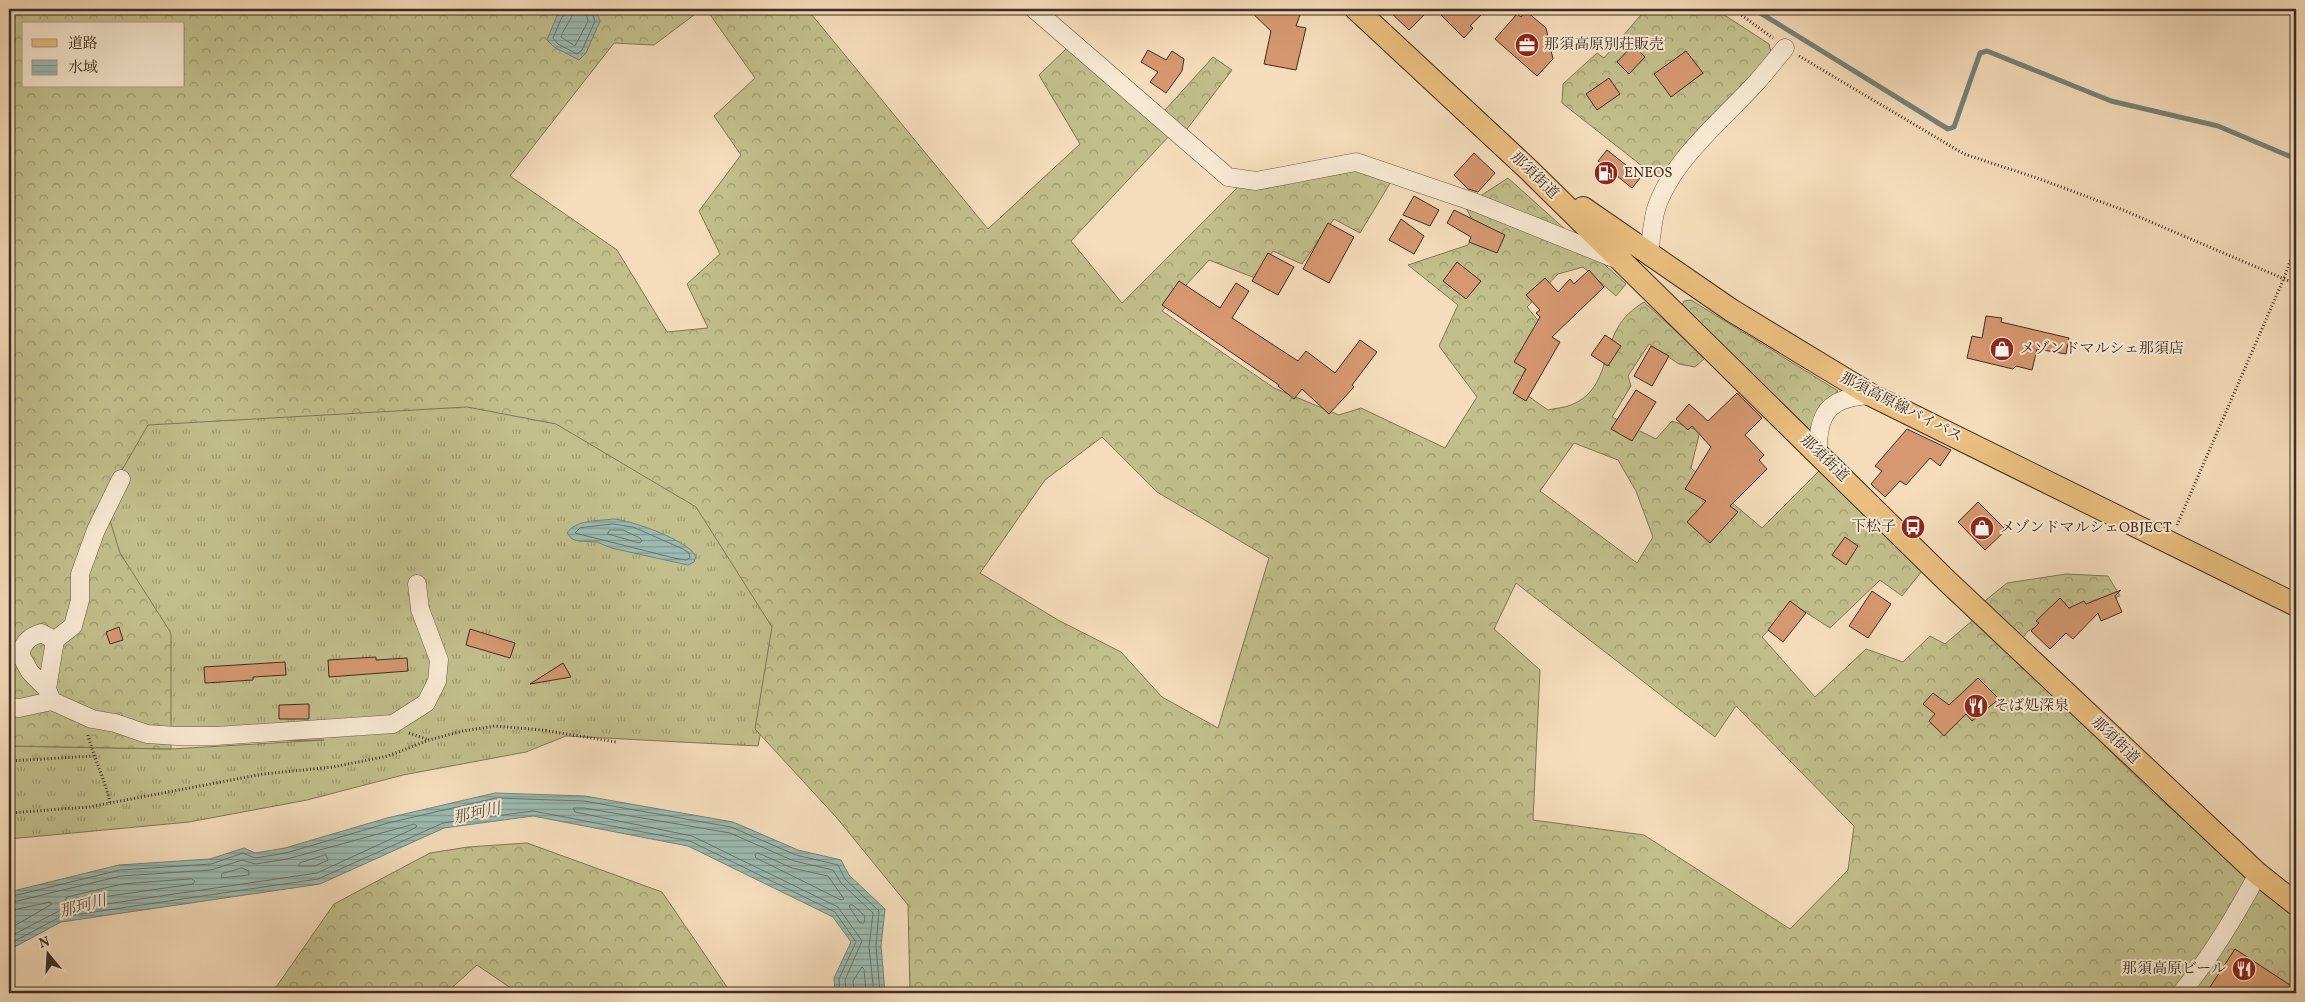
<svg xmlns="http://www.w3.org/2000/svg" width="2305" height="1002" font-family="Vollkorn,'Noto Serif JP',serif">
<defs>
<pattern id="grass-tufts" width="24" height="20" patternUnits="userSpaceOnUse" patternTransform="scale(1.25)"><rect width="24" height="20" fill="#c2bf8c"/><path d="M3 7l-1-3M5 7V3M7 7l1-3M15 17l-1-3M17 17v-4M19 17l1-3" fill="none" stroke="#9f9b72"/></pattern>
<pattern id="forest-crowns" width="20" height="18" patternUnits="userSpaceOnUse" patternTransform="scale(1.25)"><rect width="20" height="18" fill="#c2bf8c"/><path d="M2 6a3 3 0 1 1 6 0M12 15a3 3 0 1 1 6 0" fill="none" stroke="#9f9b72"/></pattern>
<pattern id="water-rules" width="6" height="5" patternUnits="userSpaceOnUse" patternTransform="scale(1.25)"><rect width="6" height="5" fill="#9cbbb2"/><path d="M0 2.5h6" fill="none" stroke="#819890"/></pattern>
</defs>
<rect width="100%" height="100%" fill="#f5ddbb"/>
<filter id="stains"><feTurbulence type="fractalNoise" baseFrequency=".004" numOctaves="4"/><feColorMatrix values="0 0 0 0 .2 0 0 0 0 .09 0 0 0 0 .02 0 0 0 .5 -.17"/></filter>
<radialGradient id="worn" r=".72"><stop offset=".6" stop-color="#630" stop-opacity="0"/><stop offset="1" stop-color="#630" stop-opacity=".3"/></radialGradient>
<path fill="url(#grass-tufts)" stroke="#807657" d="M467 398 558 415 707 505 782 625 758 746 566 736 526 752 403 775 307 800 189 822 9 839V746L171 749 324 740 158 743 100 503 143 416Z"/>
<path fill="url(#forest-crowns)" stroke="#807657" fill-rule="evenodd" d="M9 9H702L654 45 614 43 510 176 617 250 667 332 708 328 687 284 720 254 699 211 741 155 714 116 755 78 706 9H807L988 229 1080 144 1039 75 1066 49 1091 63 1156 120 1213 57 1232 70 1187 129 1171 134 1071 241 1122 303 1238 187 1355 168 1392 180 1360 233 1334 219 1302 264 1273 251 1255 278 1209 260 1162 311 1274 388 1339 415 1361 408 1445 448 1477 397 1439 346 1458 305 1408 265 1468 245 1476 227 1465 206 1508 178 1626 284 1616 296 1583 267 1558 274 1527 307 1541 324 1518 389 1548 410C1555 408 1564 408 1571 405 1606 391 1602 356 1617 329 1624 316 1633 309 1644 302L1705 358 1695 367 1679 364 1649 344 1628 376 1631 386 1612 417 1656 439 1672 421 1700 431 1691 468 1762 528 1820 470 1922 571 1902 596 1880 580 1830 628 1793 604 1762 637 1815 697 1866 649 1903 662 1930 636 1945 644 1973 620 1986 600 2007 583 2066 574 2108 576 2120 596 2095 605 2076 607 2028 631 2011 654 2154 794 2296 915V993H910L908 905 836 817 755 729 772 627 696 507 556 424 467 407 148 425 104 501 120 553 171 633V749L9 746ZM24 24H184V86H24ZM1102 437 1157 492 1269 558 1218 728 1162 697 1121 652 1058 620 980 573 1045 480ZM1574 443 1618 460 1636 491 1653 537 1637 563 1540 491ZM1516 583 1715 737 1736 706 1854 826 1848 870 1790 929 1644 835 1533 820 1540 670 1494 629Z
M1646 9H1715L1769 44 1772 56 1668 173 1656 177 1562 103 1563 84 1597 53 1604 58Z
M1691 300 1838 391 1820 405 1810 430 1747 371 1682 305 1684 301Z
M527 843 662 892 731 993H518L477 965 446 993H272L334 904 430 853 468 847Z"/>
<path fill="url(#water-rules)" stroke="#768278" d="M568 9 596 10 600 21 586 53 579 60 554 47 547 40 558 13Z
M613 519C631 520 687 540 696 556L694 562 688 565 611 548 597 542 578 541 572 539 567 533C575 520 598 521 613 519Z
M495 793 585 796 733 822 798 850 841 860 849 875 885 909 881 946 885 993H835L834 978 851 942 833 917 688 846 533 816 444 828 320 884 61 922 9 950V892L119 865 210 859 244 848 255 853 285 848 387 818Z"/>
<g fill="none" stroke-linecap="round" stroke-linejoin="round">
<path stroke="#6d746a" stroke-width="1" d="M568 9 566 14 562 17 553 38 558 44 577 54 582 50 595 21 591 9
M574 9C573 19 564 27 561 37L575 46 588 21 585 9
M613 524 633 527 683 549 689 553 690 558 686 560 674 558 575 533 580 528Z
M610 530H623L640 538 642 541 639 543 608 534Z
M758 853 792 868 828 876 844 899 841 900 756 858 755 855Z
M326 855 328 860 315 866H298L300 863Z
M242 868 249 871V875L221 878 222 874Z
M192 879 195 881 193 884 68 902 65 900 67 897 122 884Z
M9 897 120 870 211 864 243 853 255 858 286 853 388 823 496 798 584 801 731 827 796 855 838 865 845 879 879 911 876 946 880 993
M9 903 121 876 211 870 242 860 255 864 287 859 414 824 417 826 415 828 317 873 59 911 9 937
M850 905H853L865 916 864 923H860L850 908Z
M9 911 50 902 52 904 9 929
M9 944 60 917 318 879 443 823 533 811 690 841 835 912 856 942 839 979 840 993
M846 993 845 980 862 941 838 907 692 836 575 812 573 808H584L730 833 794 861 833 870 841 883 873 913 869 947 874 993
M854 993 853 981 862 967 864 969 866 993"/>
<path stroke="#768278" stroke-width="5" d="M1754 9 1948 129 1954 127 1980 53 1987 51 2111 101 2218 126 2296 159"/>
</g>
<path fill="#d69871" stroke="#3e2c22" d="M1248 9H1285L1301 12 1296 26 1306 28 1296 70 1264 64 1271 31Z
M1387 9H1430L1409 30Z
M1435 9H1487L1470 26 1473 28 1464 38Z
M1526 11 1546 28 1553 59 1537 76 1495 39 1517 14 1521 17Z
M1633 45 1645 57 1629 74 1617 62Z
M1148 50 1166 60 1172 51 1184 59 1182 71 1166 93 1150 82 1158 72 1141 62Z
M1686 51 1703 73 1671 97 1654 74Z
M1609 78 1620 94 1597 110 1586 94Z
M1607 150 1641 177 1632 188 1598 161Z
M1474 153 1495 173 1478 192 1468 189 1454 175Z
M1414 196 1439 210 1430 226 1403 215Z
M1454 210 1505 235 1497 253 1469 242 1471 237 1447 223Z
M1401 219 1424 236 1414 254 1389 240Z
M1328 223 1354 237 1329 283 1303 269Z
M1268 253 1294 267 1278 295 1252 281Z
M1457 262 1481 281 1466 299 1443 281Z
M1589 270 1604 287 1552 337 1560 342 1526 401 1513 393 1526 369 1514 362 1540 317 1536 313 1540 310 1526 295 1545 278 1558 292 1570 279 1574 284Z
M1179 281 1220 308 1236 283 1249 291 1232 318 1298 361 1306 351 1335 373 1360 340 1377 352 1352 385 1354 387 1329 414 1302 389 1294 399 1278 386 1279 385 1162 305Z
M1986 316 2002 318 2001 322 2069 338 2066 354 2037 349 2032 370 2016 366 2013 369 1967 358 1972 336 1982 338Z
M1605 335 1621 346 1608 366 1591 355Z
M1651 346 1669 356 1652 386 1634 376Z
M1636 390 1656 402 1632 441 1611 429Z
M1737 393 1762 418 1745 435 1764 455 1759 460 1767 469 1730 506 1738 512 1710 543 1687 522 1706 501 1685 489 1711 447 1692 426 1688 430 1676 419 1689 404 1708 421Z
M1907 429 1951 450 1940 466 1930 458 1906 485 1900 481 1885 497 1871 484 1882 471 1875 466Z
M1978 502 2006 530 1985 550 1958 522Z
M1845 537 1858 546 1846 565 1832 555Z
M2121 590 2115 596 2122 612 2101 621 2098 613 2073 639 2066 633 2050 649 2031 631 2039 623 2036 621 2060 598 2069 608 2084 601 2086 604Z
M1872 591 1891 604 1868 638 1849 626Z
M1790 601 1806 613 1783 642 1768 630Z
M119 627 123 640 110 644 106 632Z
M470 629 515 643 510 658 466 645Z
M376 657V660L407 658 408 671 329 677 328 660Z
M285 662 286 675 253 677V680L205 683 204 667Z
M563 663 571 677 530 684Z
M1978 678 1999 699 1972 721 1966 714 1944 736 1929 721 1935 714 1923 704 1933 693 1949 705Z
M309 704V719H279V705Z
M2235 949 2296 989V993H2206Z"/>
<g fill="none" stroke-linecap="round" stroke-linejoin="round">
<g stroke="#6c5848" stroke-width="19">
<path id="minor" d="M1034 9 1228 177 1256 181 1356 162 1474 202 1616 259
M1649 254C1651 240 1652 223 1656 209 1671 161 1723 119 1756 83 1766 72 1776 59 1785 48
M1818 453C1817 412 1830 397 1871 395
M47 689 30 672 20 654C24 642 29 637 41 633L55 640
M52 701 47 689 55 640 73 626 80 600V574L96 530 121 479
M9 707 19 708 52 701 92 719 115 723 147 734 177 736H216L393 724 426 703 437 681 439 660 420 609 417 584
M2181 993C2211 957 2235 916 2258 874"/>
</g>
<g stroke="#3e2c22" stroke-width="24">
<path id="major" d="M1356 9 1529 170 1947 581 2258 874 2296 904
M1583 208 1731 310 1871 395 2296 605"/>
</g>
<path stroke="#3e2c22" stroke-width="3" stroke-dasharray="1 2.5" stroke-linecap="butt" d="M1733 9 1773 38
M2280 9 2296 15
M1799 56 1964 154 2037 178 2123 210 2296 284
M2177 525 2284 278 2296 245
M409 733 429 740
M88 735C94 759 105 779 110 803
M9 761 93 756
M9 813 89 807 263 774 333 767 388 756 429 740 463 731 495 726 542 730 616 742"/>
<use href="#minor" stroke="#f8e9d3" stroke-width="18"/>
<use href="#major" stroke="#eabe7e" stroke-width="22"/>
</g>
<defs>
<g id="office-disc" transform="scale(1.25)"><circle r="9.5" fill="#8f2418" stroke="#f8e9d3"/><path d="M-6-3h4V-5.5h4V-3h4V5H-6ZM-1-4.5V-3h2v-1.5ZM-6 0V1H6V0Z" fill="#fff"/></g>
<g id="fuel-disc" transform="scale(1.25)"><circle r="9.5" fill="#8f2418" stroke="#f8e9d3"/><path d="M-5.5-6h7V0h2V4h1.3V-2.5L3-4.5l.8-.8L6-3V5H2.5V1h-1V6h-7ZM-4.2-4.7v3.2H.2V-4.7Z" fill="#fff"/></g>
<g id="shop-disc" transform="scale(1.25)"><circle r="9.5" fill="#8f2418" stroke="#f8e9d3"/><path d="M-5-2.5h2.3a2.7 3.5 0 0 1 5.4 0H5L5.5 6h-11ZM-1.5-2.5h3a1.5 2.3 0 0 0-3 0Z" fill="#fff"/></g>
<g id="bus-disc" transform="scale(1.25)"><circle r="9.5" fill="#8f2418" stroke="#f8e9d3"/><path d="M-5-6H5V4H4V6H2V4H-2V6H-4V4H-5ZM-3.5-4V0h7V-4ZM-3.5 1.2v1.5H-2V1.2ZM2 1.2v1.5H3.5V1.2Z" fill="#fff"/></g>
<g id="restaurant-disc" transform="scale(1.25)"><circle r="9.5" fill="#8f2418" stroke="#f8e9d3"/><path d="M-5-6h1v4h1v-4h1v4h1v-4h1v5L-1.5 .5V6h-2V.5L-5-1ZM5-6V6H3V1.5H1.5Q1.5-4 5-6Z" fill="#fff"/></g>
</defs>
<g fill-rule="evenodd">
<use href="#office-disc" x="1527" y="45"/>
<use href="#fuel-disc" x="1606" y="173"/>
<use href="#shop-disc" x="2002" y="349"/>
<use href="#bus-disc" x="1913" y="527"/>
<use href="#shop-disc" x="1982" y="528"/>
<use href="#restaurant-disc" x="1976" y="706"/>
<use href="#restaurant-disc" x="2244" y="969"/>
</g>
<g text-anchor="middle" dominant-baseline="central" stroke-width="4" stroke-linejoin="round" paint-order="stroke">
<g font-size="15" fill="#3e2c22" stroke="#f8e9d3" text-anchor="start">
<text x="1544" y="45">那須高原別荘販売</text>
<text x="1624" y="173">ENEOS</text>
<text x="2020" y="349">メゾンドマルシェ那須店</text>
<text x="1896" y="527" text-anchor="end">下松子</text>
<text x="2000" y="528">メゾンドマルシェOBJECT</text>
<text x="1994" y="706">そば処深泉</text>
<text x="2226" y="969" text-anchor="end">那須高原ビール</text>
</g>
<g font-size="15" fill="#3e2c22" stroke="#f8e9d3">
<text transform="translate(1534 176) rotate(44)">那須街道</text>
<text transform="translate(1901 408) rotate(27)">那須高原線バイパス</text>
<text transform="translate(1824 459) rotate(44)">那須街道</text>
<text transform="translate(2115 741) rotate(44)">那須街道</text>
</g>
<g font-size="16" font-style="italic" fill="#565046" stroke="#f8e9d3">
<text transform="translate(477 814) rotate(-12)">那珂川</text>
<text transform="translate(83 907) rotate(-15)">那珂川</text>
</g>
</g>
<rect width="2305" height="1002" fill="none" stroke="#f5ddbb" stroke-width="30"/>
<rect x="10" y="10" width="2285" height="982" fill="none" stroke="#3e2c22" stroke-width="2.5"/>
<rect x="15" y="15" width="2275" height="972" fill="none" stroke="#3e2c22"/>
<rect x="22" y="22" width="162" height="65" fill="#f8e9d3" stroke="#ae9d8c"/>
<rect x="32" y="39" width="25" height="8" fill="#eabe7e" stroke="#ae9d8c"/>
<text x="68" y="48" font-size="15" fill="#3e2c22">道路</text>
<rect x="32" y="60" width="25" height="15" fill="url(#water-rules)" stroke="#ae9d8c"/>
<text x="68" y="72" font-size="15" fill="#3e2c22">水域</text>
<g transform="translate(48 954) rotate(342)" stroke="#f8e9d3" stroke-width="4" paint-order="stroke">
<path d="M0-4L9 19L0 12L-9 19Z" fill="#3e2c22"/>
<text y="-8" font-size="14" font-weight="bold" text-anchor="middle" fill="#3e2c22">N</text>
</g>
<rect width="100%" height="100%" filter="url(#stains)"/>
<rect width="100%" height="100%" fill="url(#worn)"/>
</svg>
